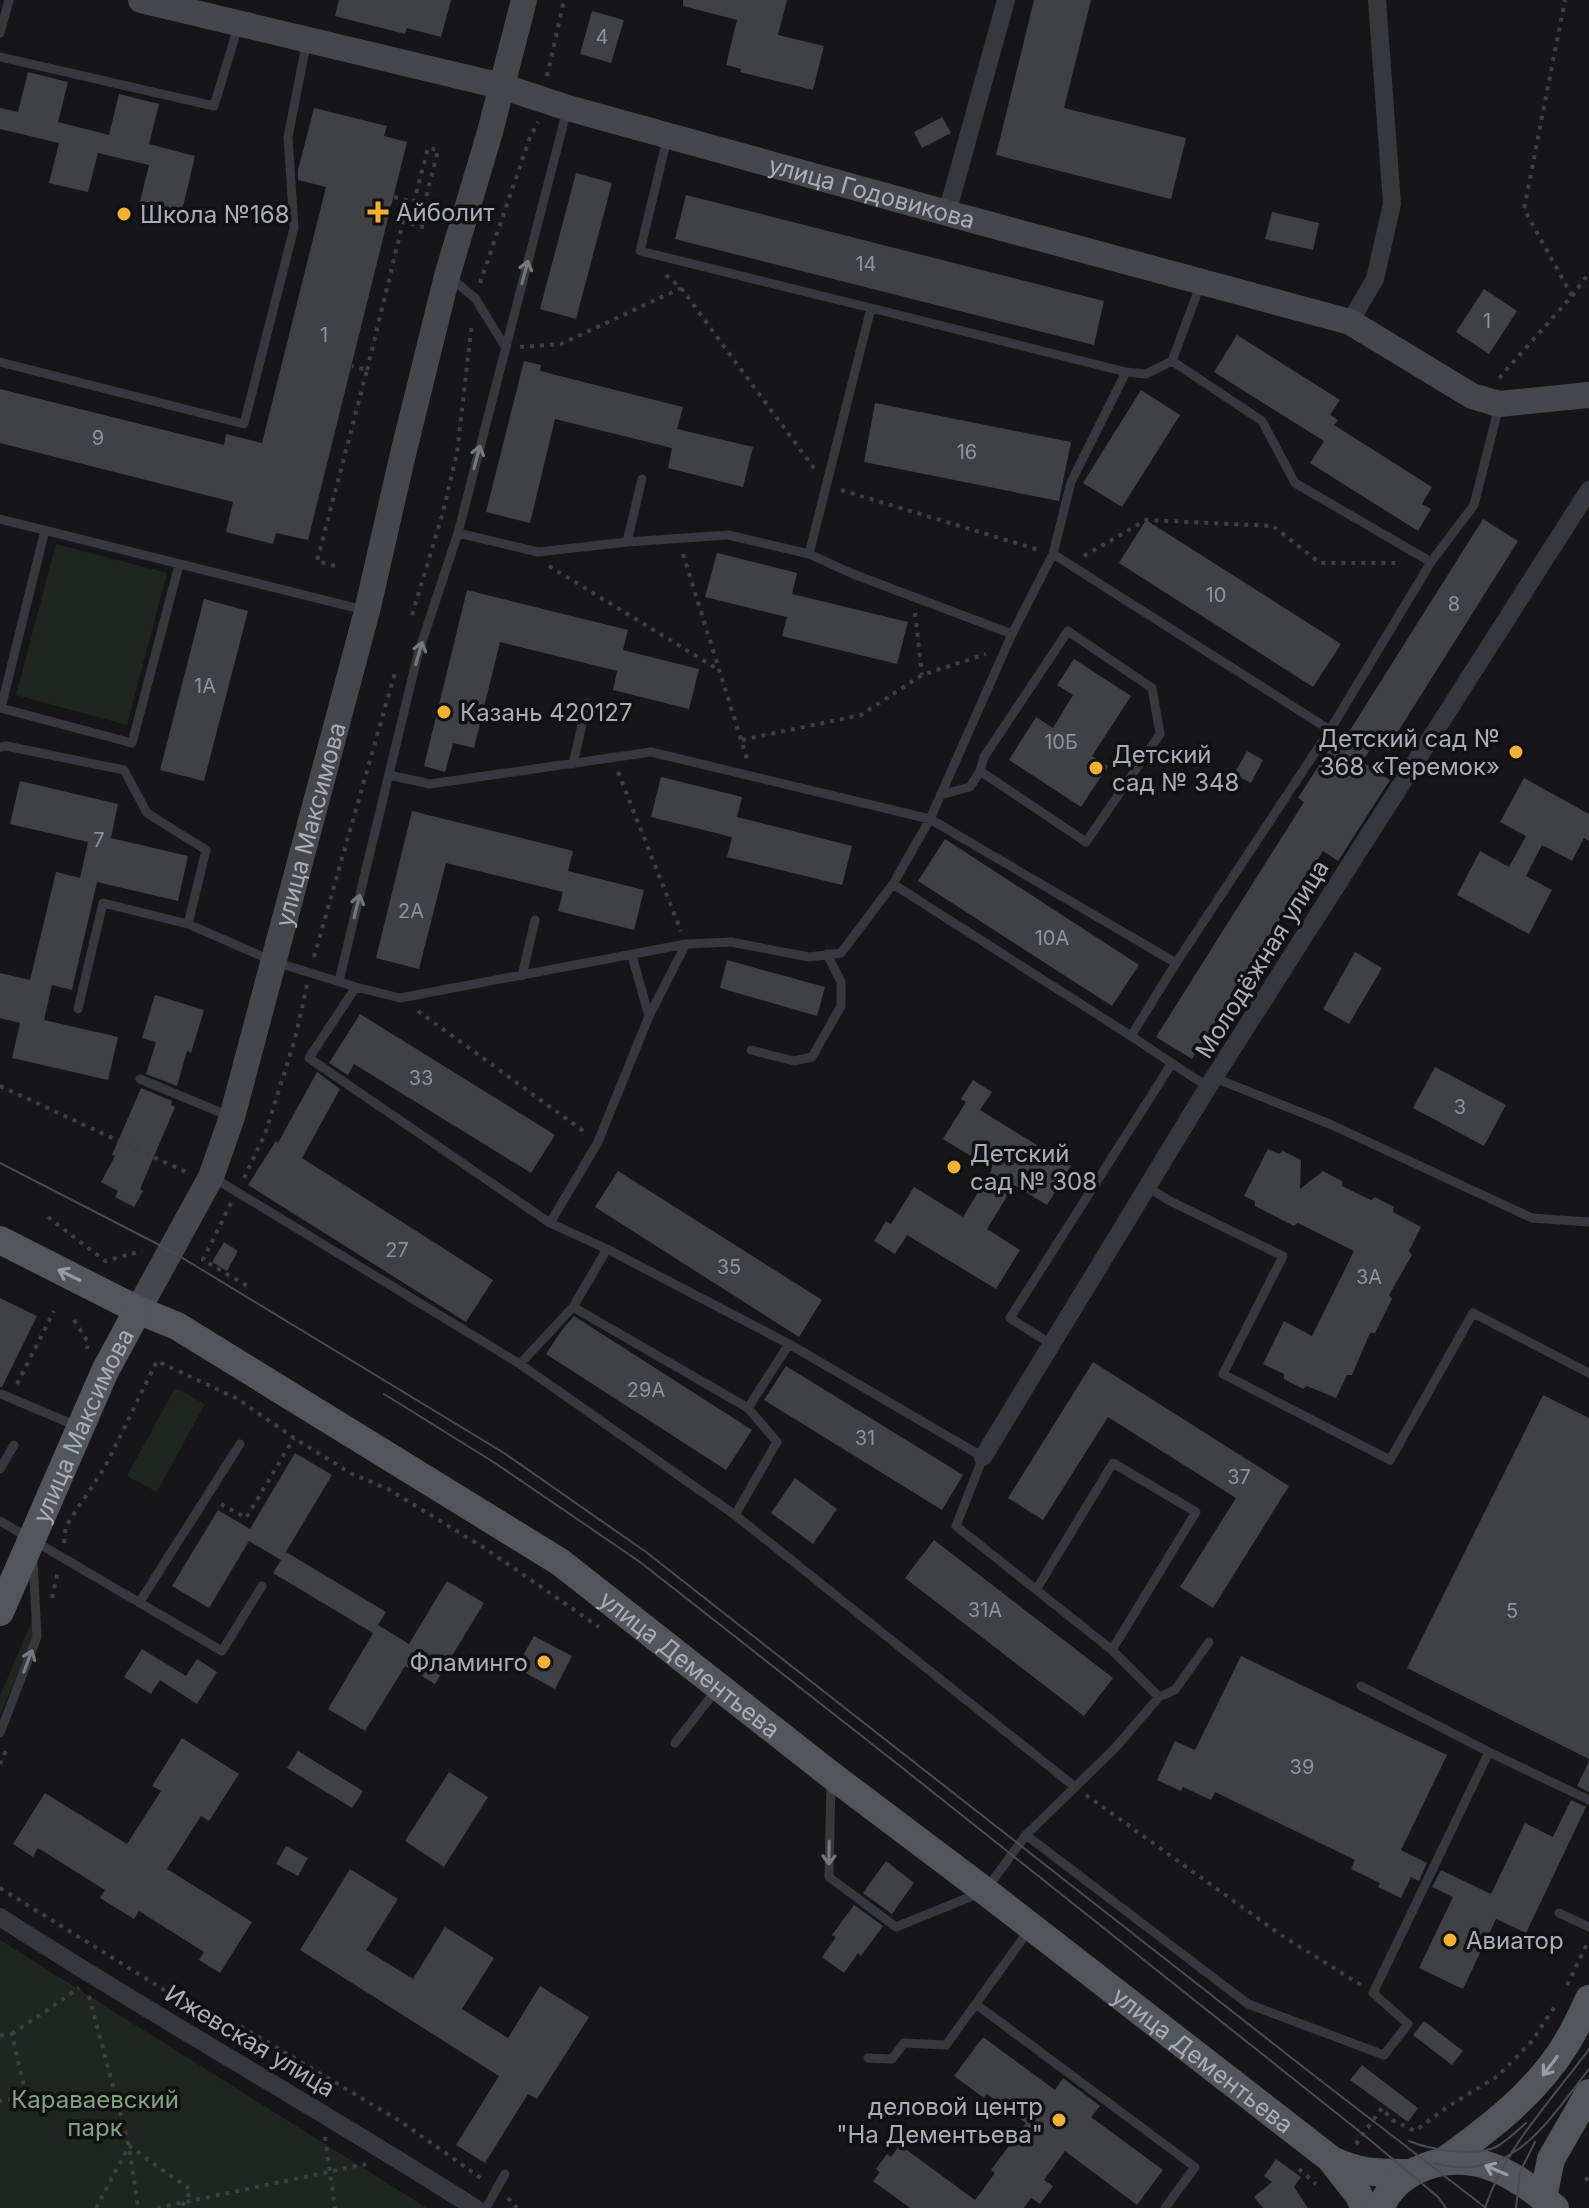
<svg xmlns="http://www.w3.org/2000/svg" width="1589" height="2208" font-family="Inter,sans-serif">
<rect width="100%" height="100%" fill="#161618"/>
<path fill="#1e261f" d="M56 544 167 573 127 725 16 695Z
M175 1388 205 1404 157 1492 127 1476Z
M32 1621 34 1636 0 1716V1696Z
M0 1940 427 2208H0Z"/>
<path fill="#404145" d="M339 0H451L441 37 407 28 405 34 335 16Z
M683 0H787L778 35 824 46 813 90 740 72 741 69 726 65 737 20 683 6Z
M1034 0H1091L1064 108 1186 138 1171 199 996 155Z
M592 11 624 20 611 63 580 54Z
M28 72 68 82 58 122 109 135 119 94 159 104 149 144 195 156 181 215 139 205 149 165 98 153 88 192 49 183 59 143 0 129V108L18 112Z
M314 108 387 126 384 136 407 142 308 540 276 533 273 544 226 532 233 502 0 443V389L224 445 226 434 262 443 326 187 298 180V170Z
M942 117 951 133 922 148 914 132Z
M576 173 612 183 576 319 540 309Z
M686 195 1104 301 1094 345 675 239Z
M1272 212 1319 223 1313 250 1265 239Z
M1484 289 1517 311 1489 354 1456 332Z
M1237 335 1340 400 1330 415 1338 420 1334 425 1432 487 1422 504 1431 509 1418 531 1310 463 1324 441 1214 372Z
M524 361 541 365 540 371 683 407 677 429 753 447 743 487 668 468 672 448 555 419 530 523 486 512Z
M1141 390 1180 415 1122 507 1083 483Z
M875 403 1071 442 1059 501 864 462Z
M1483 519 1518 541 1392 741 1381 733 1362 762 1390 780 1338 861 1323 851 1192 1059 1156 1037 1304 802 1298 798 1334 742 1340 746Z
M1146 520 1341 644 1313 687 1119 563Z
M717 553 797 573 792 594 908 622 897 664 782 636 787 617 705 597Z
M467 590 628 630 623 650 699 669 689 709 613 690 617 671 500 642 474 748 453 743 445 772 424 766Z
M204 599 248 611 204 781 160 770Z
M1074 659 1131 696 1092 756 1108 766 1081 807 1009 760 1036 717 1053 728 1073 695 1057 685Z
M1247 751 1263 760 1251 783 1234 774Z
M661 777 742 797 737 817 852 846 842 885 727 857 732 837 651 817Z
M1524 778 1589 814V841L1584 838 1572 861 1542 845 1526 876 1552 890 1529 934 1457 895 1480 851 1509 867 1526 836 1500 822Z
M20 781 118 804 111 838 188 856 178 901 97 882 72 990 52 985 44 1020 118 1037 108 1080 12 1058 20 1023 0 1018V973L30 980 56 872 80 878 88 842 10 824Z
M412 811 573 851 568 871 644 890 634 930 558 911 563 892 446 863 419 969 376 958Z
M945 839 1139 965 1112 1006 918 881Z
M1355 952 1382 968 1349 1024 1323 1009Z
M727 960 825 987 817 1016 720 988Z
M155 995 204 1010 191 1053 187 1051 177 1086 146 1074 156 1042 142 1038Z
M360 1014 555 1135 531 1173 354 1064 348 1075 329 1063Z
M1435 1067 1506 1105 1484 1146 1413 1108Z
M317 1072 340 1089 302 1158 493 1280 466 1322 248 1185 276 1141 278 1143Z
M973 1080 992 1092 980 1110 1071 1166 1047 1205 1014 1185 987 1229 1020 1250 996 1289 907 1235 895 1254 874 1241 886 1221 891 1224 914 1187 963 1217 992 1169 943 1139 966 1102 961 1099Z
M141 1088 172 1101 171 1105 175 1107 140 1189 143 1191 134 1207 115 1197 118 1191 101 1182 115 1156 112 1155Z
M1268 1149 1279 1154 1283 1151 1301 1160 1300 1189 1323 1171 1342 1181V1186L1352 1191 1371 1200 1375 1197 1394 1207 1393 1212 1421 1227 1409 1251 1412 1255 1389 1295 1392 1299 1375 1333H1370L1352 1375H1347L1336 1398 1307 1386 1303 1389 1284 1379V1374L1263 1364 1284 1321 1312 1336 1354 1251 1298 1223 1294 1226 1255 1206V1201L1244 1196Z
M618 1171 822 1300 799 1337 595 1207Z
M224 1242 238 1251 227 1271 212 1262Z
M0 1298 37 1316 2 1387H0Z
M574 1316 752 1430 726 1470 546 1354 562 1330Z
M1093 1362 1289 1486 1213 1608 1180 1587 1236 1498 1108 1417 1043 1520 1008 1498Z
M786 1366 963 1475 942 1510 764 1400Z
M1543 1395 1589 1418V1759L1407 1668Z
M295 1453 332 1475 281 1560 249 1541 209 1608 172 1586 218 1510 250 1529Z
M795 1478 837 1509 813 1544 771 1513Z
M934 1540 1113 1678 1084 1716 905 1578Z
M286 1552 386 1612 373 1633 273 1573Z
M447 1581 484 1603 435 1684 405 1666 365 1731 328 1709 378 1625 409 1644Z
M534 1636 572 1656 555 1689 516 1668Z
M142 1649 186 1676 197 1659 217 1672 197 1704 160 1680 151 1694 124 1677Z
M1241 1656 1447 1755 1401 1850 1427 1863 1419 1881 1411 1877 1401 1898 1378 1887 1380 1883 1351 1869 1355 1860 1215 1792 1211 1800 1183 1787 1181 1791 1157 1780 1175 1741 1195 1750Z
M182 1738 239 1774 209 1821 201 1816 167 1869 252 1922 220 1973 199 1960 204 1952 139 1911 134 1919 100 1898 105 1890 38 1848 33 1857 13 1844 45 1793 127 1844 161 1791 152 1786Z
M298 1751 363 1791 352 1808 287 1768Z
M1589 1761V1792L1577 1786Z
M449 1772 488 1797 444 1867 405 1841Z
M1571 1800 1586 1807 1526 1933 1496 1919 1463 1989 1419 1968 1453 1897 1432 1887 1441 1870 1491 1894 1525 1823 1553 1837Z
M286 1846 308 1858 298 1876 276 1864Z
M886 1861 914 1883 892 1914 863 1893Z
M350 1869 398 1899 366 1950 413 1979 445 1927 494 1958 462 2009 508 2038 540 1986 589 2017 537 2099 528 2094 485 2163 456 2145 499 2076 300 1950Z
M854 1905 883 1926 861 1956 858 1953 844 1973 822 1957 836 1937 832 1935Z
M1424 2021 1463 2051 1452 2065 1413 2035Z
M983 2037 1055 2090 1063 2078 1100 2106 1091 2117 1163 2170 1137 2205 1065 2151 1044 2180 1053 2186 1040 2204 1031 2198 1024 2208H910L873 2181 880 2172 876 2169 887 2154 891 2157 900 2145 975 2200 995 2173 991 2170 1026 2123 987 2094 984 2098 954 2076Z
M1362 2065 1418 2108 1408 2122 1350 2080Z
M1276 2159 1301 2177 1294 2187 1308 2208H1263L1254 2197 1272 2182 1264 2176Z"/>
<g fill="none" stroke-linecap="round" stroke-linejoin="round">
<path stroke="#3d3f44" stroke-width="4" stroke-dasharray="4 6" stroke-linecap="butt" d="M547 76 564 0
M394 197 414 202 428 148 438 150 420 221 429 223
M666 275 681 288 816 471
M480 283 529 140 538 122
M1572 296 1589 273
M520 347 561 344 681 288
M367 370 403 222 427 228
M1499 378 1572 296 1524 209 1565 0
M841 490 1039 550
M683 554 747 759
M1084 556 1146 520 1273 526 1320 563H1400
M335 566 317 561 367 370 352 366
M549 566 719 670
M915 613 922 675
M412 615 442 516 457 453 472 323
M742 740 861 715 922 675 986 654
M618 772 681 931
M314 957 396 669
M418 1011 586 1133
M0 1086 186 1172
M244 1178 265 1134 295 1039 307 985
M231 1203 203 1260 249 1287
M48 1217 105 1261 142 1251
M74 1320 88 1342 87 1349
M17 1384 54 1311
M221 1504 246 1518 294 1438
M64 1543 66 1526 105 1467 157 1361 238 1399 294 1438 352 1474 388 1489 486 1549 599 1627
M52 1598 58 1571
M0 1764 7 1748
M1086 1795 1281 1935 1361 1985
M0 1888 219 2024H237L400 2121 485 2181
M1567 1985 1588 1942
M89 1996 129 2146 138 2208
M12 2034 79 1988
M0 2036 12 2034 26 2096 0 2101
M325 2137 335 2208
M1356 2144 1382 2108 1392 2120 1415 2131 1447 2107 1498 2076 1532 2041 1557 2003
M1299 2169 1316 2184
M1585 2178 1589 2180
M508 2198 517 2208
M96 2208 129 2146 191 2190 181 2208
M157 2208 366 2164"/>
<path stroke="#37383d" stroke-width="9" d="M0 33 9 0
M0 57 214 106 238 27
M667 139 640 251 871 308
M452 279 475 298 506 348
M1172 361 1262 421 1295 483 1431 562
M0 362 244 424 294 228 288 137 307 40
M0 519 364 610
M45 530 1 708 132 743 179 565
M458 533 538 552 627 542 728 535 809 554 853 574 1012 634
M627 542 642 479
M809 554 871 308 1126 372
M1053 554 1330 730
M0 747 6 746 124 770 147 813 206 850 188 924 275 962 356 987 400 998 686 944 731 942 809 957 841 953 893 884 930 819 1012 634 1053 554 1071 482 1126 372 1146 374 1172 361 1201 283
M573 764 587 703
M389 775 430 784 651 752 930 819 1176 963
M940 795 970 787 980 771 984 757 1068 631 1152 688 1160 734 1086 842 980 771
M893 884 1131 1036 1176 963 1330 730 1431 562 1474 505 1499 406
M632 956 649 1016
M522 976 535 920
M339 981 418 654 458 533 567 110
M356 987 309 1058 550 1223 607 1249 573 1307 520 1364
M78 1009 103 903 188 924
M1131 1036 1208 1087
M751 1050 794 1061 812 1057 841 1006V982L827 954
M1215 1078 1332 1125 1532 1218 1589 1222
M140 1079 229 1116
M214 1178 520 1364 735 1515 1075 1787
M1147 1187 1170 1201 1283 1256 1223 1374 1390 1460 1473 1313 1589 1373
M550 1223 598 1142 649 1016 686 944
M607 1249 789 1344 983 1457 956 1526 1112 1650 1159 1697 1116 1747 1026 1835 985 1891 896 1927 829 1877 831 1783
M573 1307 748 1408 777 1442 735 1515
M1051 1344 1010 1318 1172 1063
M1 1394 79 1427
M748 1408 789 1344
M0 1469 14 1445
M0 1521 222 1651 262 1586
M1036 1590 1113 1463 1196 1512 1112 1650
M139 1603 240 1444
M1361 1686 1489 1752
M1159 1697 1175 1690 1209 1642
M0 1733 37 1637 33 1560
M675 1743 717 1689
M1026 1835 1248 2004 1384 2055 1408 2024 1373 1993 1489 1752 1589 1800
M1559 1913 1589 1927
M977 2005 1195 2167 1165 2208
M868 2058 892 2059 904 2043 946 2045 1029 1930
M486 2208 505 2174"/>
<path stroke="#37383d" stroke-width="18" d="M947 213 1006 0
M1350 322 1375 279 1392 204 1377 0
M983 1457 1208 1087 1589 490
M0 1917C156 2018 319 2108 475 2208"/>
<g stroke="#45474d" stroke-width="26">
<path id="s1" d="M141 0 501 86 568 108 947 213 1350 322 1472 396 1499 404 1589 395"/>
<path id="s2" d="M138 1310 211 1177 232 1117 367 611 403 454 447 276 490 132 524 0"/>
</g>
<g stroke="#53555c" stroke-width="28">
<path id="s3" d="M0 1240 138 1310 177 1326 560 1562 831 1775 985 1891 1332 2160C1362 2174 1378 2173 1410 2173"/>
<path id="s4" d="M0 1612 105 1371 138 1310"/>
<path d="M1332 2161 1358 2194 1365 2208"/>
<path d="M1444 2161C1490 2128 1536 2093 1566 2044 1575 2030 1582 2014 1589 1999"/>
<path d="M1543 2198 1551 2159 1589 2093"/>
<path d="M1380 2208C1398 2168 1445 2153 1486 2165 1512 2173 1535 2191 1555 2208"/>
</g>
<path stroke="#4a4c52" stroke-width="2" d="M0 1163 171 1251 199 1268 504 1453 646 1552 1307 2070 1486 2208
M384 1394 495 1463 640 1562 900 1766 1364 2135 1438 2197 1446 2208
M1409 2141C1431 2150 1474 2157 1496 2147 1507 2141 1517 2131 1526 2123
M1434 2163C1512 2185 1548 2121 1589 2069
M1485 2208C1505 2147 1552 2100 1589 2049
M1516 2208 1520 2172 1535 2142"/>
</g>
<defs><path id="oneway-shaft" d="M-6 0H5M1.5-3L5.5 0L1.5 3" fill="none" stroke-width="1.6" stroke-linecap="round" stroke-linejoin="round" transform="scale(2)"/></defs>
<g stroke="#757881">
<use href="#oneway-shaft" transform="translate(525 272) rotate(-75)"/>
<use href="#oneway-shaft" transform="translate(477 457) rotate(-75)"/>
<use href="#oneway-shaft" transform="translate(419 653) rotate(-74)"/>
<use href="#oneway-shaft" transform="translate(357 906) rotate(-76)"/>
<use href="#oneway-shaft" transform="translate(28 1661) rotate(-69)"/>
<use href="#oneway-shaft" transform="translate(829 1853) rotate(91)"/>
</g>
<g stroke="#979ba6">
<use href="#oneway-shaft" transform="translate(69 1275) rotate(-154)"/>
<use href="#oneway-shaft" transform="translate(1550 2066) rotate(127)"/>
<use href="#oneway-shaft" transform="translate(1496 2170) rotate(-157)"/>
</g>
<g fill="#f2b134" stroke="#111113" stroke-width="3">
<path d="M374 200h8v8h8v8h-8v8h-8v-8h-8v-8h8z"/>
<circle cx="124" cy="214" r="8"/>
<circle cx="444" cy="712" r="8"/>
<circle cx="1516" cy="752" r="8"/>
<circle cx="1096" cy="768" r="8"/>
<circle cx="954" cy="1167" r="8"/>
<circle cx="544" cy="1662" r="8"/>
<circle cx="1450" cy="1940" r="8"/>
<circle cx="1059" cy="2120" r="8"/>
</g>
<g text-anchor="middle" dominant-baseline="central" stroke-width="7" stroke-linejoin="round" paint-order="stroke">
<g font-size="20" fill="#8e929b">
<text x="602" y="37">4</text>
<text x="866" y="264">14</text>
<text x="1487" y="321">1</text>
<text x="324" y="335">1</text>
<text x="98" y="438">9</text>
<text x="967" y="452">16</text>
<text x="1216" y="595">10</text>
<text x="1454" y="604">8</text>
<text x="205" y="686">1А</text>
<text x="1061" y="742">10Б</text>
<text x="99" y="840">7</text>
<text x="411" y="911">2А</text>
<text x="1052" y="938">10А</text>
<text x="421" y="1078">33</text>
<text x="1460" y="1107">3</text>
<text x="397" y="1250">27</text>
<text x="729" y="1267">35</text>
<text x="1369" y="1277">3А</text>
<text x="646" y="1390">29А</text>
<text x="865" y="1438">31</text>
<text x="1239" y="1477">37</text>
<text x="985" y="1610">31А</text>
<text x="1512" y="1611">5</text>
<text x="1302" y="1767">39</text>
</g>
<g font-size="24" fill="#a8adb8" stroke="#111113">
<text stroke="none"><textPath href="#s1" startOffset="756">улица Годовикова</textPath></text>
<text stroke="none"><textPath href="#s2" startOffset="518">улица Максимова</textPath></text>
<text transform="translate(1262 959) rotate(-58)">Молодёжная улица</text>
<text stroke="none"><textPath href="#s4" startOffset="204">улица Максимова</textPath></text>
<text stroke="none"><textPath href="#s3" startOffset="812">улица Дементьева</textPath></text>
<text transform="translate(250 2041) rotate(31)">Ижевская улица</text>
<text stroke="none"><textPath href="#s3" startOffset="1460">улица Дементьева</textPath></text>
</g>
<g font-size="24" fill="#a8adb8" stroke="#111113" text-anchor="start">
<text x="396" y="212">Айболит</text>
<text x="140" y="214">Школа №168</text>
<text x="460" y="712">Казань 420127</text>
<text x="1500" y="738" text-anchor="end">Детский сад №<tspan x="1500" dy="28">368 «Теремок»</tspan></text>
<text x="1112" y="754">Детский<tspan x="1112" dy="28">сад № 348</tspan></text>
<text x="970" y="1153">Детский<tspan x="970" dy="28">сад № 308</tspan></text>
<text x="528" y="1662" text-anchor="end">Фламинго</text>
<text x="1466" y="1940">Авиатор</text>
<text x="1043" y="2106" text-anchor="end">деловой центр<tspan x="1043" dy="28">"На Дементьева"</tspan></text>
</g>
<g font-size="24" fill="#7fa381" stroke="#111113">
<text x="95" y="2099">Караваевский<tspan x="95" dy="28">парк</tspan></text>
</g>
</g>
</svg>
